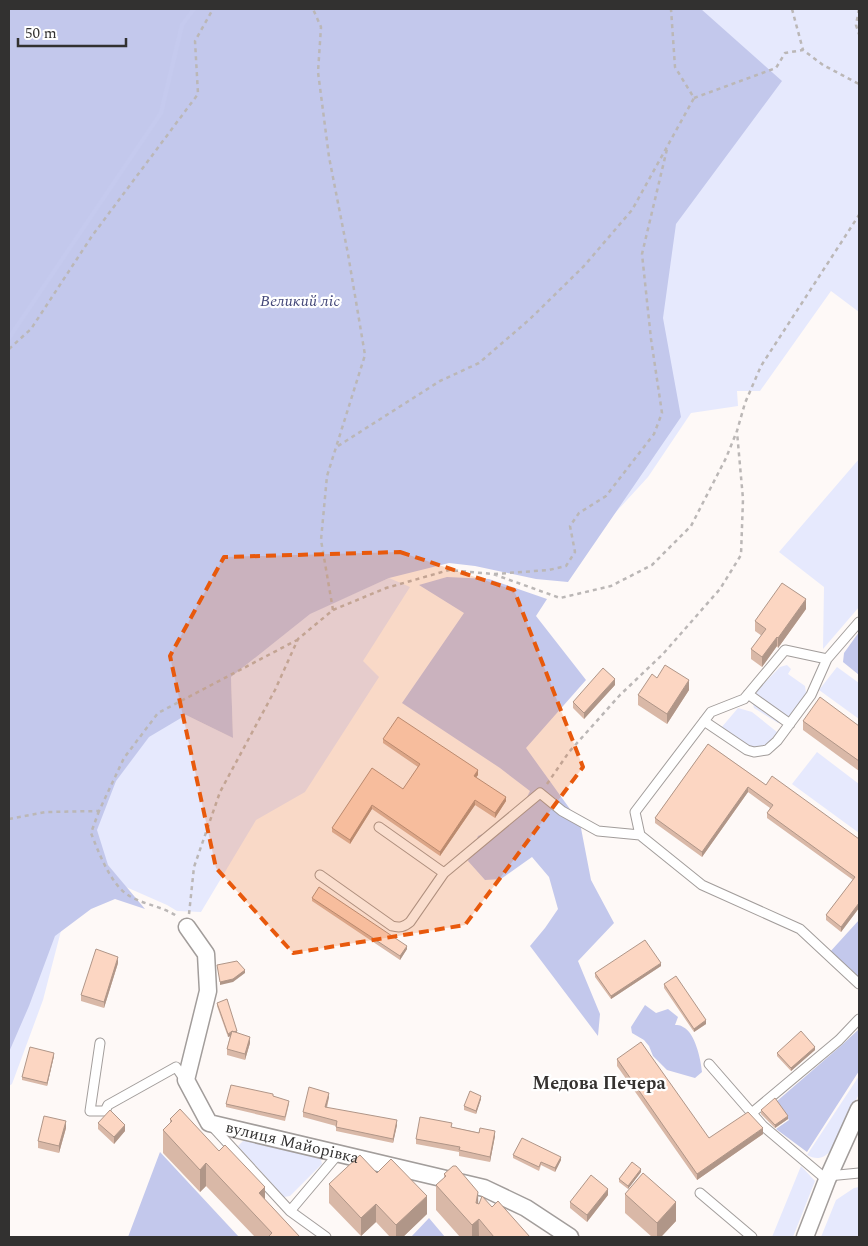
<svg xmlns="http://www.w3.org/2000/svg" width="868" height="1246" font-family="Spectral,serif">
<rect width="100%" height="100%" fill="#fef9f7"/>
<path fill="#e6e9fd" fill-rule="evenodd" d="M9 9H859V312L831 291 760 391H737L738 406 691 413 648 477 562 571 498 554 332 560 315 611 389 578 410 587 363 661 379 677 305 792 256 820 201 912 177 911 167 905 126 887 109 867 62 927 43 1000 12 1084 9 1086ZM297 624 231 677 233 738 186 715 240 646Z
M859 459V607L823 649 824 587 779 552Z
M787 665 791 669 788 674 805 686 806 693 787 722 778 723 754 708 751 697 780 667Z
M837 667 859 683V719L819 690Z
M738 708 752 712 777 732 774 742C751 754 738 756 720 735L721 728Z
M817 752 859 784V833L792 784Z
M859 1076V1094L830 1151C824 1159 816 1160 807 1155Z
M246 1138 320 1156 322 1164 290 1196 284 1197 238 1146Z
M801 1166 815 1181 793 1237H772Z
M859 1187V1237H821L836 1200 854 1188Z"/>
<path fill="#c3c8ec" d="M9 9H701L782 81 676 224 663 318 681 417 568 582 536 579 475 566 449 563 389 578 310 614 231 677 233 738 186 715 149 737 116 781 97 830 108 865 145 909 115 899 91 909 55 936 29 1006 9 1052Z
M447 577 489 579 547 599 536 616 586 680 526 748 580 823 591 880 614 923 578 961 600 1014 598 1036 530 946 545 928 558 909 549 877 532 857 501 879 485 880 468 861 478 836 516 819 530 791 500 768 402 703 464 613 419 585Z
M859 632V675L843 662 844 653Z
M859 920V981L829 953Z
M645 1005 656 1013 668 1009 678 1017 675 1025C678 1025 680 1025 683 1027 695 1032 701 1060 702 1072L695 1078 667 1070 653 1056 649 1046 644 1040 632 1033 631 1027Z
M859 1029V1071L807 1152 776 1129 789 1120 777 1101 843 1044Z
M160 1152 239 1237H128Z
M429 1218 445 1237H411Z"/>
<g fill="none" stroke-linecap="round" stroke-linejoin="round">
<path stroke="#c5caee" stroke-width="4.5" d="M9 338 161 113 182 25 194 9"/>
<g stroke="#a29d9b" stroke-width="11">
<path id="service" d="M859 622 827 659 785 650 744 699 711 712 635 812 640 835 702 885 800 929 859 984
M748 694 790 724
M704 721 747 750 754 752 767 750 777 741 811 695 827 659
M379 827 444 873
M320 875 392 926C400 928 404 927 410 922L444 873 540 793 562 811 598 831 640 835
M100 1043 90 1111H105L108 1105 176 1067 185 1080
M709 1064 763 1126 827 1180
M753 1112 839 1040 859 1019
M211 1125 290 1211
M828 1176 859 1173
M700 1193 752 1237
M326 1237 290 1211 339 1153"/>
</g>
<g stroke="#a29d9b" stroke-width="19">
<g id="minor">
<path id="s1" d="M187 927 206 954 208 991 186 1080 209 1123 484 1188 526 1208 570 1237"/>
<path d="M805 1237 827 1180 859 1109"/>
</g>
</g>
<path stroke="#bbb7b6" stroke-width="2.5" stroke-dasharray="4 4" stroke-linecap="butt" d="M792 9 803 50
M859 9 856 25 859 34
M694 98 776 68 785 53 803 50 823 65 859 84
M9 349 31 329 92 236 198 94 195 41 213 9
M338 446 440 381 479 363 530 319 584 266 632 210 694 98 675 67 671 9
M494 574 549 570 566 566 575 552 570 526 579 513 606 496 654 434 662 413 651 339 642 254 667 149
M333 610 386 588 449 570 493 574 560 598 611 586 652 565 691 526 726 458 737 431 745 403 761 366 859 215
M547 784 569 752 620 695 663 654 720 589 741 555 743 499 737 432
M99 811 91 833C98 851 111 885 128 895 143 905 163 906 178 917
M9 819 46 812 99 811 124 758 158 713 297 640
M189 914 194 867 220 792 275 690 298 639 333 610 321 540 327 476 365 355 348 254 329 157 318 72 321 27 313 9"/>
<use href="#service" stroke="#fff" stroke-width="9"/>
<use href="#minor" stroke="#fff" stroke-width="16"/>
</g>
<path fill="#d9b8a7" d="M806 609 778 648 777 646 762 667 751 659V649L762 636 755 631V621Z
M657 678 689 690 667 724 638 705V695Z
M615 685 584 719 573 708V702Z
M803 721 859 726V771L803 730Z
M383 739 478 775 476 777 506 801 495 818 475 805 440 856 372 809 350 844 332 832V828L403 789 418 767 383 743Z
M708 744 766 785 859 839V908L841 932 826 920V915L853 880 767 818V813L770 808 748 792 702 857 655 823V818Z
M312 898 407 949 400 960 312 901Z
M118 963 104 1008 81 1001V995Z
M661 966 611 999 595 977V973Z
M664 984 706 1024 694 1032 664 988Z
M217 1003 237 1033 250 1043 245 1060 227 1055V1049L230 1036 228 1037 217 1006Z
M815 1050 791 1071 777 1056V1053Z
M54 1056 47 1086 22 1080V1077Z
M617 1059 709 1138 763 1134 697 1180 617 1066Z
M273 1096 289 1104 285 1121 226 1107V1104Z
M329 1097 327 1108 397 1125 393 1143 336 1131V1126L303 1117V1112Z
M481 1099 476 1114 464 1110V1106Z
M761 1110 788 1119 775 1128 761 1114Z
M170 1119 219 1151 300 1237H255L206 1186 200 1192 163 1153V1130L170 1123Z
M98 1123 125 1131 114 1144 98 1129Z
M452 1127 495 1136 490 1162 459 1156V1152L416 1144V1139Z
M66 1128 59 1153 38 1148V1141Z
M513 1155 561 1160 555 1172 541 1165 539 1171 513 1158Z
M641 1172 628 1189 619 1182V1179Z
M377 1173 427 1214 403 1237H390L376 1222 361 1236 329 1203V1184Z
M444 1174 478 1204 492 1207 530 1237H460L436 1210V1185L444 1178Z
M625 1194 676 1221 661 1237H652L625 1213Z
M608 1195 587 1222 570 1208V1202Z"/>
<path fill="#b09688" d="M806 599V609L778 648V638Z
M777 637V646L762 667V657Z
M615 679V685L584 719V713Z
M689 680V690L667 724V714Z
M478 770V775L474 780V776Z
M748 787V792L702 857V852Z
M506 797V801L495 818V813Z
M475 800V805L440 856V852Z
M372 805V809L350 844V840Z
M859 903V908L841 932V927Z
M407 946V949L400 960V956Z
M118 957V963L104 1008V1002Z
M661 963V966L611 999V996Z
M245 970V973L233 982 220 985V982Z
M706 1020V1024L694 1032V1029Z
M237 1031V1034L228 1037V1034Z
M250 1037V1043L245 1060V1054Z
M815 1047V1050L791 1071V1068Z
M54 1053V1056L47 1086V1083Z
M329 1093V1097L325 1112V1107Z
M481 1096V1099L476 1114V1111Z
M788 1116V1119L775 1128V1125Z
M397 1120V1125L393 1143V1139Z
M66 1121V1128L59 1153V1146Z
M125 1125V1131L114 1144V1137Z
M763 1128V1134L697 1180V1174Z
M495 1131V1136L490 1162V1157Z
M561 1157V1160L555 1172V1168Z
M206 1163V1186L200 1192V1170Z
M641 1169V1172L628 1189V1186Z
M265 1187V1210L259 1193Z
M608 1189V1195L587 1222V1215Z
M478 1192 479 1237H472V1225Z
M427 1196V1214L403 1237H396V1225Z
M676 1202V1221L661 1237H657V1223Z
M376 1204V1222L361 1236V1218Z"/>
<path fill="#fcd6c2" stroke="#b09688" d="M782 583 806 599 778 638 777 637 762 657 751 649 766 629 755 621Z
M665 665 689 680 667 714 638 695 652 674 657 678Z
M603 668 615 679 584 713 573 702Z
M820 697 859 726V761L803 721Z
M398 717 478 770 474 776 506 797 495 813 475 800 440 852 372 805 350 840 332 828 372 768 403 789 420 764 383 739Z
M708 744 766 785 772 776 859 839V903L841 927 826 915 855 877 767 813 773 805 748 787 702 852 655 818Z
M319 887 407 946 400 956 312 898Z
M645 940 661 963 611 996 595 973Z
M96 949 118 957 104 1002 81 995Z
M237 961 245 970 233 979 220 982 217 965Z
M676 976 706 1020 694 1029 664 984Z
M227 999 237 1031 233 1032 232 1031 231 1032 228 1034 217 1003Z
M232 1031 250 1037 245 1054 227 1049Z
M801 1031 815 1047 791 1068 777 1053Z
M641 1042 709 1138 748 1112 763 1128 697 1174 617 1059Z
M30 1047 54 1053 47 1083 22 1077Z
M231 1085 273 1094V1096L289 1101 285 1117 226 1104Z
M309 1087 329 1093 325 1107 397 1120 393 1139 336 1127 337 1121 303 1112Z
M470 1091 481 1096 476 1111 464 1106Z
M775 1098 788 1116 775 1125 761 1110Z
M180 1109 219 1151 225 1145 265 1187 259 1193 300 1237H268L272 1233 206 1163 200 1170 163 1130 172 1121 170 1119Z
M110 1110 125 1125 114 1137 98 1123Z
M44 1116 66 1121 59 1146 38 1141Z
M420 1117 452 1123 451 1127 479 1133 480 1128 495 1131 490 1157 459 1150 460 1147 416 1139Z
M522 1138 561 1157 555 1168 541 1162 539 1167 513 1155Z
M360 1155 377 1173 391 1159 427 1196 396 1225 376 1204 361 1218 329 1184Z
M632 1162 641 1169 628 1186 619 1179Z
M453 1166H456L478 1192 476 1203 479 1204 482 1196 492 1207 498 1201 530 1237H494L479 1219 472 1225 436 1185 446 1176 444 1174Z
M643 1173 676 1202 657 1223 625 1194Z
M591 1175 608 1189 587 1215 570 1202Z"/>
<path fill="#e8590c" fill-opacity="0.2" stroke="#e8590c" stroke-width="4" stroke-dasharray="10 6" stroke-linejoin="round" d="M400 552 514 590 583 767 465 925 293 953 216 868 170 656 224 557Z"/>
<g text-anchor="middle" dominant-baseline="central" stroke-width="4.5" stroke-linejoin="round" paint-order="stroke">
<g font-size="16" font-style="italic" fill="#45497a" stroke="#fff">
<text x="300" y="301">Великий ліс</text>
</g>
<g font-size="16" fill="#323130" stroke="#fff">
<text stroke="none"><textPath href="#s1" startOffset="296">вулиця Майорівка</textPath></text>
</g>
<g font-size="18" font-weight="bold" fill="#353230" stroke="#fff">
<text x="599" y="1083">Медова Печера</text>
</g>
</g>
<rect width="868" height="1246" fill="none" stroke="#323130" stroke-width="20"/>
<path d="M18 38v8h108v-8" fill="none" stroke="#323130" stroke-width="2.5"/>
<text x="25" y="38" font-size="15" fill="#323130" stroke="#ffffff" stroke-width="4" paint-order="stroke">50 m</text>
</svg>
